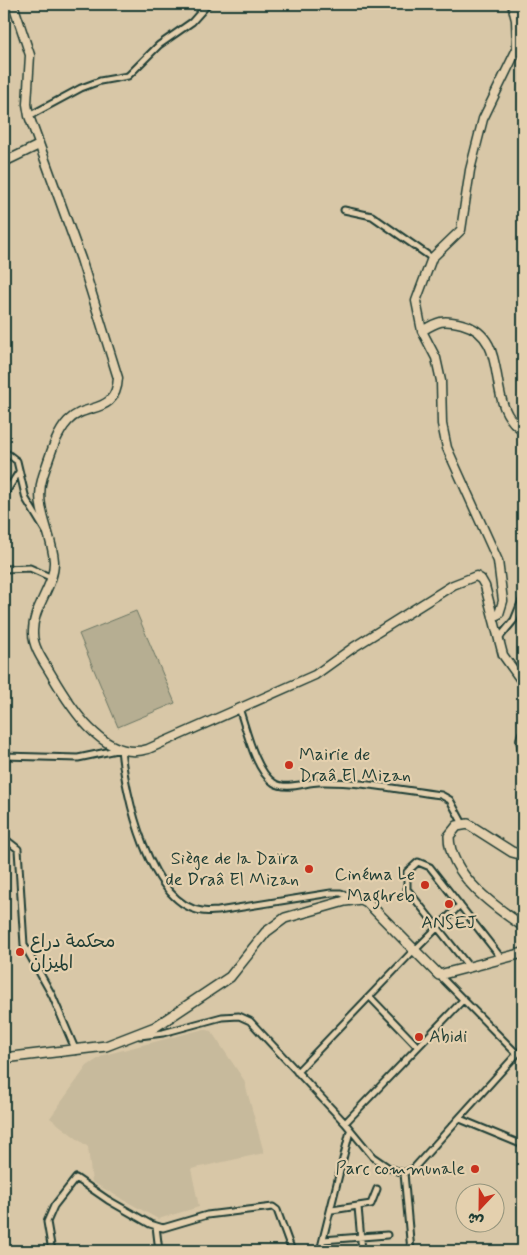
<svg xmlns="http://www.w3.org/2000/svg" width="527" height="1255" font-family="Mynerve,'Playpen Sans Arabic',sans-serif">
<rect width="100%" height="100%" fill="#d8c7a7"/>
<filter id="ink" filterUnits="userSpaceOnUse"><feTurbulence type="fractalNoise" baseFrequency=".02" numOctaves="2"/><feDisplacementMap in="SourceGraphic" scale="10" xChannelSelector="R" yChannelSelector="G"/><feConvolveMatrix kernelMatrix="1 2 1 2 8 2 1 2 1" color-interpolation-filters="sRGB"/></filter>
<g filter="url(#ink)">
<path fill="#c7ba9c" d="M204 1029 211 1031 244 1080 264 1153 191 1169 199 1207 158 1219 92 1182 88 1147 50 1118 87 1066 104 1055Z"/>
<path fill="#b6ae92" stroke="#6a7663" d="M136 611 175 703 118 727 79 634Z"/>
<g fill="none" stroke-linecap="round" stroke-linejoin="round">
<g stroke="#1f3d34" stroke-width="9">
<path id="street" d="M29 116 81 88 100 81 128 76 159 45 192 22 208 4
M344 210 372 216 432 258
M4 451 17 461 26 499 46 532
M4 495 19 472
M4 569 30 568 52 578
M499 638 514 620 523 598
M239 708C246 728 255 771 274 783 287 791 306 782 319 782 359 781 401 790 441 795L450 800 463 824
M4 756 78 758 121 749C125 793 149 904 202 911 207 912 213 911 218 911L331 893H341L354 899
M4 838 18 849 24 945 52 995 76 1051
M416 949 460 905
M469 967 407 889V872L418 862 430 867 502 959
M370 997 418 1047
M140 1036 163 1033 222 1017 239 1016 250 1021 345 1123 373 1157 389 1168 404 1173 414 1168 517 1054 439 975
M517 1054 523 1049
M297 1072 413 951
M460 1119 523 1145
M345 1123 464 999
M404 1173 411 1251
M358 1207 362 1251
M332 1210 371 1204 377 1189
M156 1226 159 1251
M323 1240 387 1235
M52 1251 47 1222 54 1206 76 1178 108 1200 150 1224 163 1228 207 1215 273 1207 277 1210 292 1251
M320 1251 350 1131
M516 1251 523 1250"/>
</g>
<g stroke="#1f3d34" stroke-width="11">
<path id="secondary" d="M13 4 30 55 27 104 29 116 81 259 118 378C116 416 85 402 68 421 55 435 49 459 43 476 33 507 52 532 54 561 55 587 32 607 33 633 33 648 44 662 51 674 69 705 104 763 148 749L315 675 354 647 453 585 476 576 481 579 485 586 503 655 523 683
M4 162 39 145
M422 331C438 321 443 319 462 324 514 338 482 406 523 430
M493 617 499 614 503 601 498 561 447 448 442 424 441 381 436 358 422 331 416 301 432 258 461 230 470 170 483 119 517 49 516 20 512 4"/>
</g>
<g stroke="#1f3d34" stroke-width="12">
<path id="primary" d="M523 734 521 740 523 751
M523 855 512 852 468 824 457 826 449 836C449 875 495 907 523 926
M4 1058 106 1046 155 1027 230 977 266 932 285 918 345 901 361 899 367 902 439 975 523 953"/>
</g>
<use href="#street" stroke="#e4d0ae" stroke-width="5"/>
<use href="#secondary" stroke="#e4d0ae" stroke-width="8"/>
<use href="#primary" stroke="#e4d0ae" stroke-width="9"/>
</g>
</g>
<g fill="#c8321e" stroke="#e4d0ae" stroke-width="2">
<circle cx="289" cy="765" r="5"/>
<circle cx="309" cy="869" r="5"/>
<circle cx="425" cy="885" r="5"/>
<circle cx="449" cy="904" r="5"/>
<circle cx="20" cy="952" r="5"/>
<circle cx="419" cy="1037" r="5"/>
<circle cx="475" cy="1169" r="5"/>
</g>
<g text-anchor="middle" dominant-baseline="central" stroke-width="4.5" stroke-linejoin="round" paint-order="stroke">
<g font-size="18" fill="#1f3d34" stroke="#e4d0ae" text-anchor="start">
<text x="299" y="755">Mairie de<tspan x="299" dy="21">Draâ El Mizan</tspan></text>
<text x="299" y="859" text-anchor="end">Siège de la Daïra<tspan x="299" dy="21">de Draâ El Mizan</tspan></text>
<text x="415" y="875" text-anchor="end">Cinéma Le<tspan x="415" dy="21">Maghreb</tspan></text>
<text x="449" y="923" text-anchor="middle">ANSEJ</text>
<text x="30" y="942">محكمة دراع<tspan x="30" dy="21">الميزان</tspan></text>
<text x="429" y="1037">Abidi</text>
<text x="465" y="1169" text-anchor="end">Parc communale</text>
</g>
</g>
<rect width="527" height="1255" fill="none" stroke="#e4d0ae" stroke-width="20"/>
<rect x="10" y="10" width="507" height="1235" fill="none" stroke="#1f3d34" stroke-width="2" filter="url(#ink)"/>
<g transform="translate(480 1208) rotate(202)"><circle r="24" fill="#e4d0ae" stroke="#95957d"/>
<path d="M0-4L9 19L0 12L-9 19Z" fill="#c8321e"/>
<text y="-8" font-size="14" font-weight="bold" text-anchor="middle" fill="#1f3d34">ش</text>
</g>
</svg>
